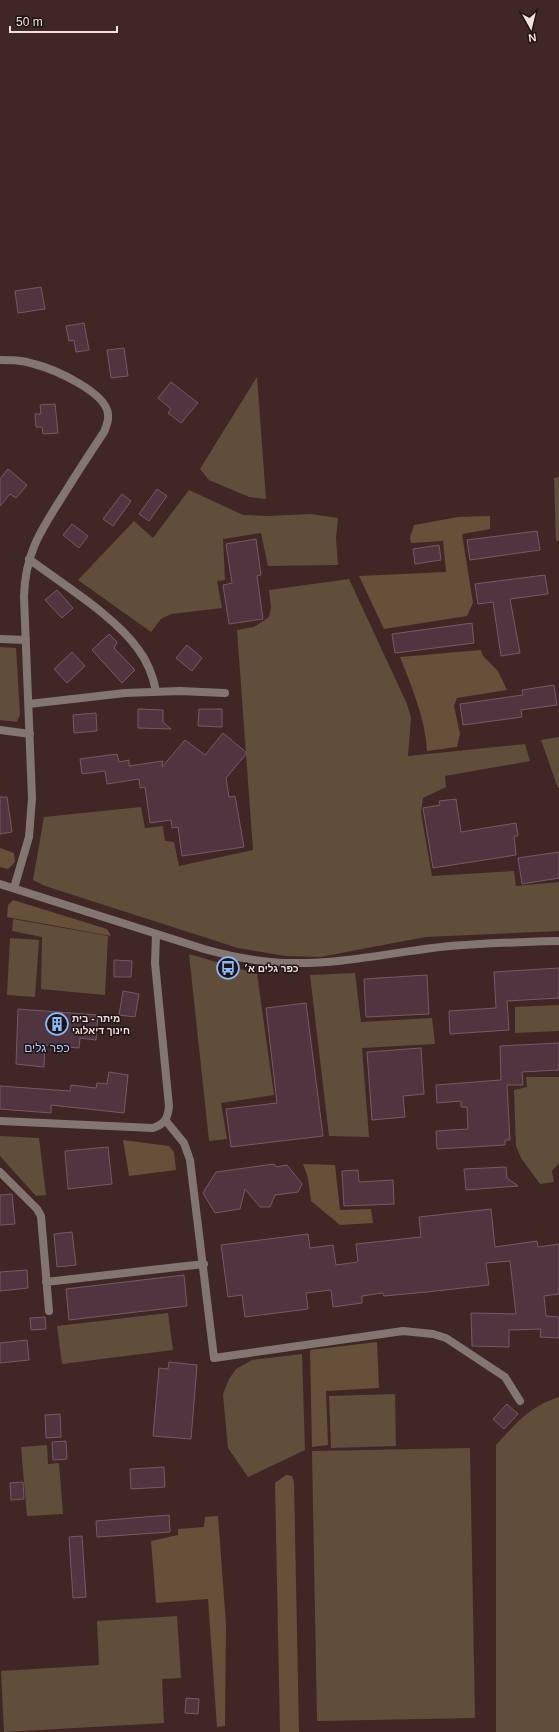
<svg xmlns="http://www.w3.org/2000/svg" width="559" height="1732" font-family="Helvetica,Heebo,sans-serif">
<rect width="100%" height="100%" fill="#412626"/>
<path fill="#604e3b" d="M257 377 266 499 249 497 209 480 200 469Z
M559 477V541H556L554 478Z
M189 490 243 515 268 516 311 514 338 518 336 538 338 565 268 566 261 533 223 539 225 580 217 581 222 608 171 614 161 619 151 632 78 580 134 521 153 538Z
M349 579 407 704 411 718 408 756 525 744 530 761 445 776 446 787 423 798 421 813 432 876 514 871 516 886 559 882V931L425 937 320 957 286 956 238 948 45 886 33 880 44 817 141 807 145 828 163 826 165 841 174 842 179 866 253 850 237 630 254 627 269 617 271 608 269 590Z
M0 647 16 648 20 714 17 722 0 720Z
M559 737V788H558L541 740Z
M13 919 108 936 105 995 41 989 42 937 12 931Z
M10 938 39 940 35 997 7 995Z
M189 954 257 974 274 1095 221 1103 227 1139 209 1141Z
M355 973 361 1022 432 1018 435 1044 362 1048 369 1137 329 1136 310 975Z
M559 1005V1031L515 1033V1007Z
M526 1077H559V1163L552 1171 554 1182 540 1184 521 1158 516 1146 514 1090 527 1087Z
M0 1136 39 1138 46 1195 36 1196 0 1156Z
M168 1313 173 1350 62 1364 57 1326Z
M302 1354 305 1450 248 1477 228 1448 223 1394 229 1379 236 1369 252 1360Z
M395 1394 396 1446 331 1448 329 1396Z
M559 1397V1732H496V1445C515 1424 531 1405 559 1397Z
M47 1445 48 1464 59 1463 63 1514 27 1516 21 1447Z
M470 1448 475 1718 317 1721 312 1451Z
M177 1616 181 1678 162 1679 164 1723 4 1732 1 1671 99 1665 97 1621Z"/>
<path fill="#655039" d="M490 516V529L462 534 473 603 467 616 384 629 359 576 446 572 443 541 411 543 410 537 414 525 458 517Z
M481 650 483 656 498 671 507 690 457 698 454 706 460 734 457 747 427 751C425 717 412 688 400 657Z
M0 848 14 853 15 862 8 869 0 867Z
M13 900 107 929 111 936 7 917 8 905Z
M123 1140 169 1146 174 1152 176 1170 129 1176Z
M303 1164 335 1165 340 1210 371 1209 373 1223 340 1225 311 1201 308 1178Z
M377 1342 379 1388 326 1391 328 1445 312 1447 310 1350Z
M286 1475 292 1476 294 1482 299 1732H280L275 1483Z
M218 1516 226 1624 225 1726 217 1727 208 1599 156 1603 151 1541 178 1535V1529L204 1527 205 1517Z"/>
<path fill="#503540" stroke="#765964" d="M41 287 45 309 18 313 15 291Z
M84 323 89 350 76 352 74 340 69 341 66 326Z
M124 348 128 376 111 378 107 350Z
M171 382 198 403 181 423 168 413 171 409 158 398Z
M55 404 58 433 43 434 42 427H36L35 414H41L40 405Z
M8 469 27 485 16 498 10 494 0 506V479Z
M157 489 167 496 149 521 139 514Z
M122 494 131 501 113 526 103 519Z
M72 524 88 536 79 548 63 535Z
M537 531 540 550 470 560 467 540Z
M256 539 261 575 257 576 263 619 229 624 223 585 232 583 226 544Z
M439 545 441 560 415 564 413 549Z
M545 575 548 594 510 599 520 653 501 656 493 602 478 604 475 584Z
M57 590 73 608 62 618 45 600Z
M472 623 474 643 395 653 392 634Z
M109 634 117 642 114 648 135 670 122 683 92 650Z
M187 645 202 658 192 671 176 658Z
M72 652 85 666 67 683 54 669Z
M554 685 557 705 521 710 522 717 463 725 460 704 523 695 522 690Z
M138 709 163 710V722L171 729 138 728Z
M199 709H222V727L198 726Z
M96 713 97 731 74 733 73 715Z
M223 733 247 753 226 778 229 797 235 796 244 847 182 856 178 827 172 828 171 820 150 823 145 787 140 788 139 779 107 784 105 771 82 774 80 759 117 754 119 762 129 760V766L163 761 162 767 185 740 205 755Z
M0 797H7L12 832 0 834Z
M456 799 461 832 516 823 518 836H514L516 855 433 868 423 808 440 805 439 801Z
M559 852V878L522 884 518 858Z
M114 960 132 961 131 977H114Z
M559 968V998L507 1001 509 1030 450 1034 449 1011 496 1008 494 972Z
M427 975 429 1014 366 1017 364 979Z
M123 991 139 994 135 1017 119 1015Z
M306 1003 323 1136 231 1147 226 1109 277 1103 266 1008Z
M18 1009 98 1015 96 1040 80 1038 79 1048 45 1045 44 1067 16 1064Z
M559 1043V1070L522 1072 523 1085H507L510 1140H505V1145L437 1149 436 1131 468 1129 467 1107H461V1101L437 1103 436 1085 501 1080 500 1046Z
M421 1048 424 1094 403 1096 405 1117 372 1120 367 1052Z
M109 1072 128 1075 124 1113 51 1105V1113L0 1109V1086L70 1091 71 1085 96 1088 97 1083 107 1084Z
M108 1147 112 1184 68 1189 65 1151Z
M274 1164 276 1167 287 1165 302 1184 298 1192 275 1195 270 1207H260L245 1189 240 1209 215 1213 203 1193 216 1172Z
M506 1167 507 1178 518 1186 466 1190 464 1169Z
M358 1170 359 1182 393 1180 394 1204 344 1206 342 1171Z
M12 1194 15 1224 0 1225V1195Z
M491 1209 495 1247 537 1241 538 1247 559 1244V1294L544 1296 546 1316 559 1317V1338L540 1337 541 1329 509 1330V1347L472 1346 471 1313 516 1314 510 1261 486 1263 489 1285 427 1292 384 1296 383 1293 362 1296V1303L333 1307 331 1290 306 1293 308 1309 245 1317 242 1295 228 1297 221 1245 308 1234 310 1248 333 1245 336 1265 358 1262 356 1244 421 1237 419 1217Z
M72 1232 76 1265 57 1267 54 1234Z
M27 1270 28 1288 0 1291V1272Z
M184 1275 187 1306 69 1320 66 1289Z
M45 1317 46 1329 31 1330 30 1318Z
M27 1340 29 1360 0 1363V1343Z
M169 1362 197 1365 191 1439 153 1436 159 1368 168 1369Z
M507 1404 518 1414 504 1429 493 1419Z
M60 1414 61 1437 46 1438 45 1415Z
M66 1441 67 1459 53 1460 52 1442Z
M164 1467 165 1487 131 1489 130 1469Z
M23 1482 24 1499 11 1500 10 1483Z
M169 1515 170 1532 97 1537 96 1521Z
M82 1536 86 1597 73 1598 69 1537Z
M186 1698 199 1699 198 1714 185 1713Z"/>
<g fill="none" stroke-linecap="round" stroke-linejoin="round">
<path stroke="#837670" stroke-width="8" d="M0 360C12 360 22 360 34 364 54 369 106 392 108 414 109 421 106 427 104 432 90 453 77 473 64 494 41 530 25 553 24 597L32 798 29 837 14 888
M29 559C62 584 115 616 138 649 148 662 153 676 156 691
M0 639 26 640
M29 704 125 693 180 691 225 693
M0 730 30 734
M0 884 204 949C233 957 261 963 291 963 338 964 385 954 432 948 474 943 517 942 559 941
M0 1121 153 1128C165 1124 168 1118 169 1106L155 963 156 935
M166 1121 184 1143 190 1160 214 1358 403 1331 433 1334 446 1338 505 1377 520 1401
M0 1172 37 1209 41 1216 49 1311
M46 1282 204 1264"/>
</g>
<defs>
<g id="bus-ring" transform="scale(1.15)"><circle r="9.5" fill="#1f1313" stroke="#87bbfb" stroke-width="1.5"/><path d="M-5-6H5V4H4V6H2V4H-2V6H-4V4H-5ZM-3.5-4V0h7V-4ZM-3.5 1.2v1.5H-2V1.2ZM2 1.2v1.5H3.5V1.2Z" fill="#87bbfb"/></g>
<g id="building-ring" transform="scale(1.15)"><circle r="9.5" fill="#1f1313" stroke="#87bbfb" stroke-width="1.5"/><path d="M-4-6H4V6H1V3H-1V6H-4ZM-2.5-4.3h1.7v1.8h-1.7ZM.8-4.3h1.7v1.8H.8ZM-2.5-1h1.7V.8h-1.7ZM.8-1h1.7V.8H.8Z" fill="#87bbfb"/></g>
</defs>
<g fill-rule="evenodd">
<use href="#bus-ring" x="228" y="968"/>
<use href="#building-ring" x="57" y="1024"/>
</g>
<g text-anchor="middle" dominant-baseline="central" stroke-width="3" stroke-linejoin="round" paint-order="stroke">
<g font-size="10" font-weight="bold" fill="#f3e0e0" stroke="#1f1313" text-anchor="start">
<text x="244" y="968">כפר גלים א׳</text>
<text x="72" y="1018">מיתר - בית<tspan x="72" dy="12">חינוך דיאלוגי</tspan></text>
</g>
<g font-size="12" fill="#a7cdfe" stroke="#1f1313">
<text x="47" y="1048">כפר גלים</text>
</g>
</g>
<g transform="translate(531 28) rotate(172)" stroke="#1f1313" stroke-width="3" paint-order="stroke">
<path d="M0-3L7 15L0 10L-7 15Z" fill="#f3e0e0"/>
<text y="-6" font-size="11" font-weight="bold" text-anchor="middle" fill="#f3e0e0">N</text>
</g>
<path d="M10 26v6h107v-6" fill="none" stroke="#f3e0e0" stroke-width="2"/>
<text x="16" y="26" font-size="12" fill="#f3e0e0" stroke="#1f1313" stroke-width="3" paint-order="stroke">50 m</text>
</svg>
